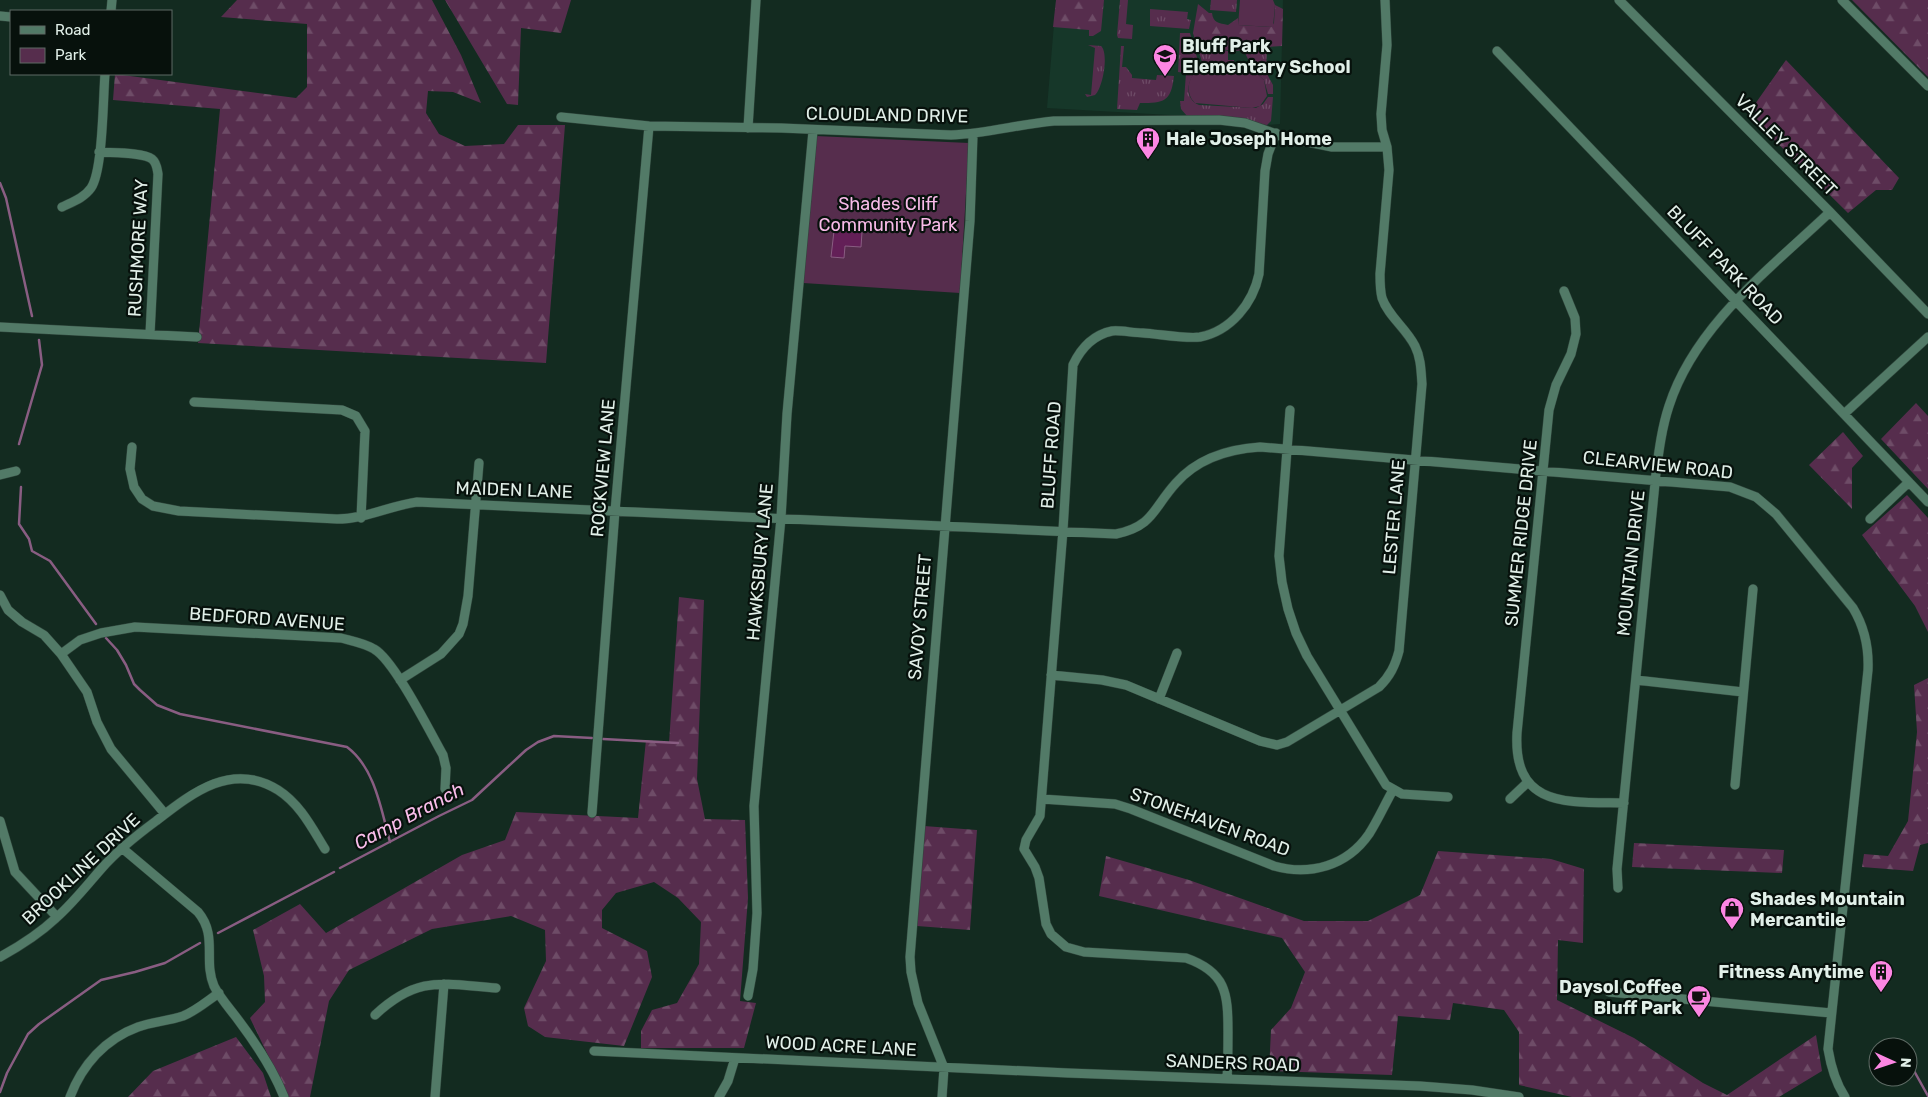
<svg xmlns="http://www.w3.org/2000/svg" width="1928" height="1097" font-family="Rubik,sans-serif">
<defs>
<pattern id="grass-tufts" width="24" height="20" patternUnits="userSpaceOnUse" patternTransform="scale(1.25)"><rect width="24" height="20" fill="#562d4d"/><path d="M3 7l-1-3M5 7V3M7 7l1-3M15 17l-1-3M17 17v-4M19 17l1-3" fill="none" stroke="#6e4c67"/></pattern>
<pattern id="forest-firs" width="22" height="20" patternUnits="userSpaceOnUse" patternTransform="scale(1.25)"><rect width="22" height="20" fill="#562d4d"/><path d="M5 1l3.5 6h-7zM16 11l3.5 6h-7z" fill="#6e4c67"/></pattern>
</defs>
<rect width="100%" height="100%" fill="#132b20"/>
<path fill="#163729" d="M1056 0H1283L1280 124 1267 125 1187 116 1047 108Z"/>
<path fill="url(#grass-tufts)" d="M1120 0H1128L1126 24 1133 25 1132 39 1118 38 1117 35Z
M1211 0H1237L1236 12 1210 10Z
M1150 9 1188 12 1187 19 1191 20 1189 29 1150 26Z
M1180 33H1190L1200 68C1188 76 1182 98 1199 105L1256 108 1263 104 1268 97H1273L1271 121 1267 125 1187 116 1181 109 1180 101H1184L1186 73 1178 72Z
M1196 43 1228 51V60H1234L1235 67H1242L1249 61 1245 53H1248L1249 50 1257 44V51H1264V44L1267 47 1266 72 1273 85V94H1268L1264 80 1256 73 1204 68Z
M1088 45 1101 46C1109 53 1103 88 1095 95L1087 97 1085 94 1091 95 1095 48Z
M1121 46H1124L1122 67H1126L1132 75V78L1156 80 1157 75 1174 76C1171 102 1164 103 1140 103L1137 110 1117 109Z"/>
<path fill="url(#forest-firs)" d="M237 0H432L461 55 481 103 453 92 428 91 426 113 439 134 465 146 504 144 518 125H565L546 363 198 343 220 109 113 100 115 74 296 98 307 87V24L221 17Z
M445 0H571L561 33 521 28 518 105 507 104Z
M1056 0H1104L1101 31 1093 36H1089V30L1053 27Z
M1852 0H1928V77Z
M1198 4 1209 13H1212C1213 23 1219 23 1228 25L1238 18V25L1271 27 1274 23 1275 5 1283 9 1282 46 1267 47 1264 44C1255 44 1254 49 1247 50 1229 53 1213 47 1196 43L1193 33Z
M1786 60 1899 178 1892 190H1876L1848 213 1748 114Z
M1916 403 1928 416V489L1881 439Z
M1843 432 1863 456 1852 468V509L1809 465Z
M1907 495 1928 518V632L1915 606 1862 535Z
M679 597 704 600 697 779 705 819 745 820 748 898 740 1001 756 1003 744 1048H641V1031L652 1010 677 1003 699 964 701 922 678 898 654 882 616 893 602 910V928L647 951 652 977 624 1046 545 1037 528 1026 524 1008 546 961 545 930 511 916 432 929 349 970 329 1001 310 1097H288L250 1018 265 1002 264 976 253 930 300 904 326 933 462 855 505 840 516 812 638 818 646 740 669 743Z
M1928 678V843L1920 845 1913 871 1862 867 1864 854 1888 856 1908 821 1917 732 1914 685Z
M924 826 977 830 970 930 917 926Z
M1634 843 1784 850 1782 873 1632 867Z
M1438 851 1551 859 1584 869 1583 943 1558 940 1557 1000 1634 1038 1703 1083 1727 1095 1816 1035 1822 1071 1779 1097H1572L1519 1085V1032L1504 1010 1453 1003 1450 1020 1398 1016 1392 1075 1269 1071 1271 1030 1291 1008 1305 972 1282 938 1099 896 1106 856 1189 880 1304 921H1368L1420 895Z
M236 1037 263 1073 271 1097H128L153 1071Z"/>
<path fill="#562d4d" d="M1240 0H1273L1275 5 1273 27 1238 25Z
M1202 68 1256 73 1264 80 1267 96 1260 106 1252 108 1195 103C1184 93 1188 73 1202 68Z
M816 136 969 143 960 293 803 283Z"/>
<path fill="#631f57" stroke="#895d82" d="M834 231 862 232 861 247 845 246 844 258 831 257Z"/>
<g fill="none" stroke-linecap="round" stroke-linejoin="round">
<path stroke="#895d82" stroke-width="2.5" d="M0 183 6 198 32 316
M19 444 42 365 39 340
M21 487 19 524 29 539 32 551 50 561 96 624
M106 638 117 650 126 665 134 684 140 690 157 705 180 714 347 747C375 768 381 809 390 842
M603 739 678 743
M340 868 439 816 472 800 526 750 538 742 554 736 592 738
M218 933 334 872
M1908 1060 1928 1096
M0 1092 7 1073 28 1034 39 1024 101 980 135 972 165 963 200 943"/>
<g stroke="#30463c" stroke-width="10">
<path id="minor" d="M1619 0 1830 212 1928 314
M1842 0 1928 86
M111 11 112 0
M0 16 11 17
M1497 51 1928 502
M561 117 649 126 781 128 951 135C986 134 1019 124 1054 121L1219 120 1245 123 1288 138 1332 147H1387
M748 128 756 0
M99 152C112 153 143 152 152 159 157 163 157 169 158 174L150 334
M62 207C72 202 84 198 91 188 103 171 103 98 105 74
M1564 291 1575 318 1576 334 1571 354 1556 385 1549 410 1517 733C1513 808 1567 802 1624 803
M0 327 197 337
M194 402 342 410 356 416 365 431 361 518
M1290 410 1279 556 1282 582 1288 609 1296 633 1307 656 1386 785 1402 794 1448 797
M1844 414 1928 337
M132 447 130 469 134 487 142 499 153 506 179 511 337 519C365 519 389 506 417 502L1116 534C1154 526 1153 508 1176 483 1198 458 1229 449 1260 447L1730 487 1756 497 1776 514 1853 608C1865 628 1869 647 1868 670L1828 1049C1831 1067 1835 1082 1845 1097
M0 475 16 471
M1870 519 1909 482
M0 595 8 610 22 622 44 635 61 654 87 692 97 722 111 749 165 814
M61 654 80 640 101 633 135 627 341 638C352 641 364 643 374 649 394 660 430 732 443 755L446 768 445 789
M1051 675 1102 680 1126 685 1260 741 1277 745 1287 742 1379 687C1390 676 1395 666 1399 651L1422 384C1421 371 1421 358 1415 346 1406 328 1388 316 1382 298 1380 290 1380 282 1380 274L1389 170 1387 147 1382 130 1381 114 1387 45 1385 0
M400 680 441 654 459 634 463 624 468 596 479 463
M1636 680 1743 692
M1159 699 1177 653
M1735 785 1753 589
M1042 799 1115 804 1131 809 1274 866C1310 876 1347 866 1369 834 1378 820 1385 804 1393 790
M1510 799 1528 782
M592 813 615 511 649 126
M0 821 15 872 57 917
M122 848 198 912C218 936 203 960 214 986 220 998 231 1010 239 1021 257 1045 273 1069 284 1097
M1618 888 1617 869 1656 473C1659 450 1662 427 1669 406 1695 325 1771 268 1830 212
M0 957C20 946 39 934 56 918 73 903 87 885 102 868 118 850 137 835 156 821 192 793 232 761 278 790 300 804 312 828 325 849
M1609 992 1831 1013
M748 996 753 969 757 913 754 806 781 518 787 414 813 131
M375 1015C418 975 442 984 496 988
M594 1051 1068 1073 1420 1086 1472 1090 1519 1097
M1227 1079C1228 1063 1228 1047 1228 1032 1228 993 1226 972 1186 958L1084 952 1066 947 1051 934 1046 924 1039 878 1035 867 1024 849 1026 840 1040 816 1063 530 1073 365C1081 348 1093 335 1112 331 1121 330 1133 333 1143 333 1158 334 1186 339 1200 337 1231 331 1253 303 1259 274L1265 171 1268 154 1276 133
M70 1097C82 1065 105 1039 138 1027 152 1022 168 1021 183 1016 196 1011 207 1001 219 993
M435 1097 444 984
M719 1097 728 1081 735 1058
M942 1097 944 1068 918 1003 911 972 910 957 970 221 973 135"/>
</g>
<use href="#minor" stroke="#527a67" stroke-width="9"/>
</g>
<defs>
<g id="school-pin" transform="scale(1.25)"><path d="M0 17L-7.5 6A9.5 9.5 0 1 1 7.5 6Z" fill="#fc86e3" stroke="#07110c"/><path d="M0-5L7-2L0 1L-7-2ZM-4 1L0 2.5L4 1V4Q0 6-4 4Z" fill="#111"/></g>
<g id="building-pin" transform="scale(1.25)"><path d="M0 17L-7.5 6A9.5 9.5 0 1 1 7.5 6Z" fill="#fc86e3" stroke="#07110c"/><path d="M-4-6H4V6H1V3H-1V6H-4ZM-2.5-4.3h1.7v1.8h-1.7ZM.8-4.3h1.7v1.8H.8ZM-2.5-1h1.7V.8h-1.7ZM.8-1h1.7V.8H.8Z" fill="#111"/></g>
<g id="shop-pin" transform="scale(1.25)"><path d="M0 17L-7.5 6A9.5 9.5 0 1 1 7.5 6Z" fill="#fc86e3" stroke="#07110c"/><path d="M-5-2.5h2.3a2.7 3.5 0 0 1 5.4 0H5L5.5 6h-11ZM-1.5-2.5h3a1.5 2.3 0 0 0-3 0Z" fill="#111"/></g>
<g id="cafe-pin" transform="scale(1.25)"><path d="M0 17L-7.5 6A9.5 9.5 0 1 1 7.5 6Z" fill="#fc86e3" stroke="#07110c"/><path d="M-5.5-4.5H6V0H3Q3 3.5 0 3.5H-2.5Q-5.5 3.5-5.5 0ZM3-3.2v2h1.7v-2ZM-6 4.5H4V6H-6Z" fill="#111"/></g>
</defs>
<g fill-rule="evenodd">
<use href="#school-pin" x="1165" y="56"/>
<use href="#building-pin" x="1148" y="139"/>
<use href="#shop-pin" x="1732" y="909"/>
<use href="#building-pin" x="1881" y="972"/>
<use href="#cafe-pin" x="1699" y="997"/>
</g>
<g text-anchor="middle" dominant-baseline="central" stroke-width="4.5" stroke-linejoin="round" paint-order="stroke">
<g font-size="18" font-weight="bold" fill="#e1efe8" stroke="#07110c" text-anchor="start">
<text x="1182" y="46">Bluff Park<tspan x="1182" dy="21">Elementary School</tspan></text>
<text x="1166" y="139">Hale Joseph Home</text>
<text x="1750" y="899">Shades Mountain<tspan x="1750" dy="21">Mercantile</tspan></text>
<text x="1864" y="972" text-anchor="end">Fitness Anytime</text>
<text x="1682" y="987" text-anchor="end">Daysol Coffee<tspan x="1682" dy="21">Bluff Park</tspan></text>
</g>
<g font-size="18" fill="#e1efe8" stroke="#07110c">
<text transform="translate(887 115) rotate(1)">CLOUDLAND DRIVE</text>
<text transform="translate(1786 145) rotate(45)">VALLEY STREET</text>
<text transform="translate(138 248) rotate(-87)">RUSHMORE WAY</text>
<text transform="translate(1725 265) rotate(46)">BLUFF PARK ROAD</text>
<text transform="translate(1051 455) rotate(-86)">BLUFF ROAD</text>
<text transform="translate(1658 465) rotate(6)">CLEARVIEW ROAD</text>
<text transform="translate(603 468) rotate(-85)">ROCKVIEW LANE</text>
<text transform="translate(514 490) rotate(2)">MAIDEN LANE</text>
<text transform="translate(1394 517) rotate(-85)">LESTER LANE</text>
<text transform="translate(1521 533) rotate(-84)">SUMMER RIDGE DRIVE</text>
<text transform="translate(760 562) rotate(-85)">HAWKSBURY LANE</text>
<text transform="translate(1631 563) rotate(-84)">MOUNTAIN DRIVE</text>
<text transform="translate(920 617) rotate(-85)">SAVOY STREET</text>
<text transform="translate(267 619) rotate(4)">BEDFORD AVENUE</text>
<text transform="translate(1210 822) rotate(20)">STONEHAVEN ROAD</text>
<text transform="translate(81 869) rotate(-43)">BROOKLINE DRIVE</text>
<text transform="translate(841 1046) rotate(3)">WOOD ACRE LANE</text>
<text transform="translate(1233 1063) rotate(2)">SANDERS ROAD</text>
</g>
<g font-size="18" fill="#f8bbe8" stroke="#07110c">
<text x="888" y="204">Shades Cliff<tspan x="888" dy="21">Community Park</tspan></text>
</g>
<g font-size="19" font-style="italic" fill="#f9bdea" stroke="#07110c">
<text transform="translate(409 816) rotate(-28)">Camp Branch</text>
</g>
</g>
<rect x="10" y="10" width="162" height="65" fill="#07110c" stroke="#5e6a64"/>
<rect x="20" y="26" width="25" height="8" fill="#527a67" stroke="#5e6a64"/>
<text x="55" y="35" font-size="15" fill="#e1efe8">Road</text>
<rect x="20" y="48" width="25" height="15" fill="#562d4d" stroke="#5e6a64"/>
<text x="55" y="60" font-size="15" fill="#e1efe8">Park</text>
<g transform="translate(1893 1062) rotate(93)"><circle r="24" fill="#07110c" stroke="#5e6a64"/>
<path d="M0-4L9 19L0 12L-9 19Z" fill="#fc86e3"/>
<text y="-8" font-size="14" font-weight="bold" text-anchor="middle" fill="#e1efe8">N</text>
</g>
</svg>
